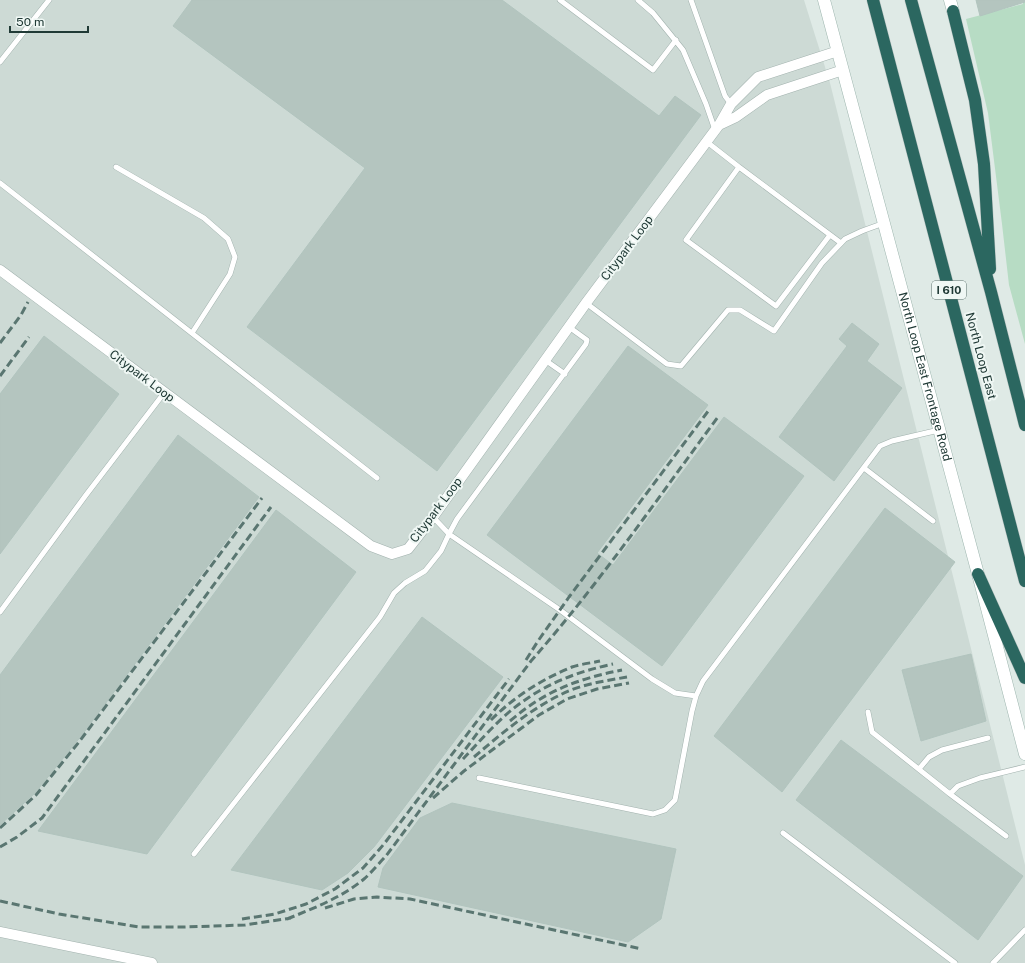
<svg xmlns="http://www.w3.org/2000/svg" width="1025" height="963" font-family="'Public Sans',sans-serif">
<rect width="100%" height="100%" fill="#dfeae6"/>
<path fill="#cddad5" d="M0 0H804L830 83 1025 865V963H0Z"/>
<path fill="#b7dcc4" d="M1023 0H1025V344L1009 285 1002 224 988 113 966 19 1023 4Z"/>
<path fill="#b4c5bf" stroke="#b1c4be" d="M192 0H502L659 116 675 96 701 115 437 471 247 327 365 168 173 26Z
M976 0H1025V2L980 16Z
M852 323 879 344 867 361 902 388 834 481 779 437 847 346 839 339Z
M44 336 119 394 0 554V394Z
M628 346 708 405 597 553 613 565 724 417 804 476 662 666 487 535Z
M178 435 259 497 82 735 35 793 0 825V675Z
M885 508 955 562 782 792 714 736Z
M276 510 356 572 147 854 38 831Z
M422 617 503 677 374 847 348 873 322 890 231 870Z
M971 654 986 721 921 741 902 670Z
M841 740 1023 876 978 940 796 800Z
M452 803 676 849 661 919 628 942 378 887 383 868 420 818Z"/>
<g fill="none" stroke-linecap="round" stroke-linejoin="round">
<g stroke="#a2b2ae" stroke-width="6">
<path id="service" d="M560 0 653 70 676 40
M638 0 653 13 683 50 706 104 715 130
M691 0 725 96 731 104
M0 62 49 0
M707 142 739 167
M116 167 204 218 228 239 235 257 230 274 192 333
M0 183 377 478
M830 235 776 306 686 240 739 167 841 243
M586 303 667 364 681 366 728 310H740L774 331 822 263 845 239 862 231 884 223
M569 327 587 340 586 344 457 519 449 534 560 610 652 679 675 693 696 696
M545 360 565 374
M864 468 933 521
M0 612 86 495 164 393
M868 712 872 732 950 794 958 786 980 778 1025 767
M919 769 929 757 942 750 988 738
M479 778 653 814 665 810 675 800 692 711 696 696 703 681 880 446 892 441 939 430
M950 794 1006 836
M783 833 955 963
M194 854 380 617 394 593 405 583 425 571 441 551 449 534 433 517
M993 963 1025 930"/>
</g>
<g stroke="#a2b2ae" stroke-width="11">
<path id="minor" d="M719 125 736 117 767 95 843 70
M0 270 371 546 392 554 408 549 433 517 586 303 719 125 731 104 758 77 838 51
M0 932 152 963"/>
</g>
<g stroke="#9eb6af" stroke-width="13">
<g id="secondary">
<path id="s1" d="M824 0 978 574 1025 754"/>
<path d="M950 0 953 11"/>
</g>
</g>
<g stroke="#bcc4c3" stroke-width="13">
<path id="motorway" d="M873 0 1025 581
M911 0 991 292 1025 425
M953 11 975 100 984 164 990 269
M978 574 1025 678"/>
</g>
<use href="#service" stroke="#fff" stroke-width="5"/>
<use href="#minor" stroke="#fff" stroke-width="10"/>
<use href="#secondary" stroke="#fff" stroke-width="12"/>
<use href="#motorway" stroke="#2b6760" stroke-width="12"/>
<path stroke="#5a7671" stroke-width="3" stroke-dasharray="8 4" stroke-linecap="butt" d="M0 343 21 315 28 302
M0 376 29 337
M526 660 538 641 569 597 709 410
M491 720C514 697 542 679 572 667 581 664 591 663 600 661
M510 721C545 691 577 679 622 670
M474 757C501 734 529 710 562 694 582 684 605 681 627 677
M463 759C482 739 501 716 525 700 552 681 581 671 613 664
M433 798 464 771 539 715 567 699 597 689 629 683
M0 828 36 795 79 742 262 498
M0 847 17 837 42 818 271 507
M0 901 59 914 139 927H183L245 925 291 918
M325 908 354 899 377 897 410 899 642 949
M242 919 275 914 306 904 335 889 363 868 384 844 509 679
M287 919C314 908 341 898 364 879 372 872 379 863 386 856L531 661C599 584 657 499 718 417"/>
</g>
<g text-anchor="middle" dominant-baseline="central" stroke-width="4" stroke-linejoin="round" paint-order="stroke">
<rect fill="#eff7f4" stroke="#5e736f" stroke-width="1" x="932" y="281" width="34" height="18" rx="3"/>
<g font-size="11" font-weight="bold" fill="#203a36">
<text x="949" y="290">I 610</text>
</g>
<g font-size="12" fill="#203a36" stroke="#eff7f4">
<text transform="translate(627 248) rotate(-53)">Citypark Loop</text>
<text transform="translate(981 356) rotate(75)">North Loop East</text>
<text transform="translate(142 376) rotate(37)">Citypark Loop</text>
<text stroke="none"><textPath href="#s1" startOffset="390">North Loop East Frontage Road</textPath></text>
<text transform="translate(436 510) rotate(-53)">Citypark Loop</text>
</g>
</g>
<path d="M10 26v6h78v-6" fill="none" stroke="#203a36" stroke-width="2"/>
<text x="16" y="26" font-size="12" fill="#203a36" stroke="#eff7f4" stroke-width="3" paint-order="stroke">50 m</text>
</svg>
